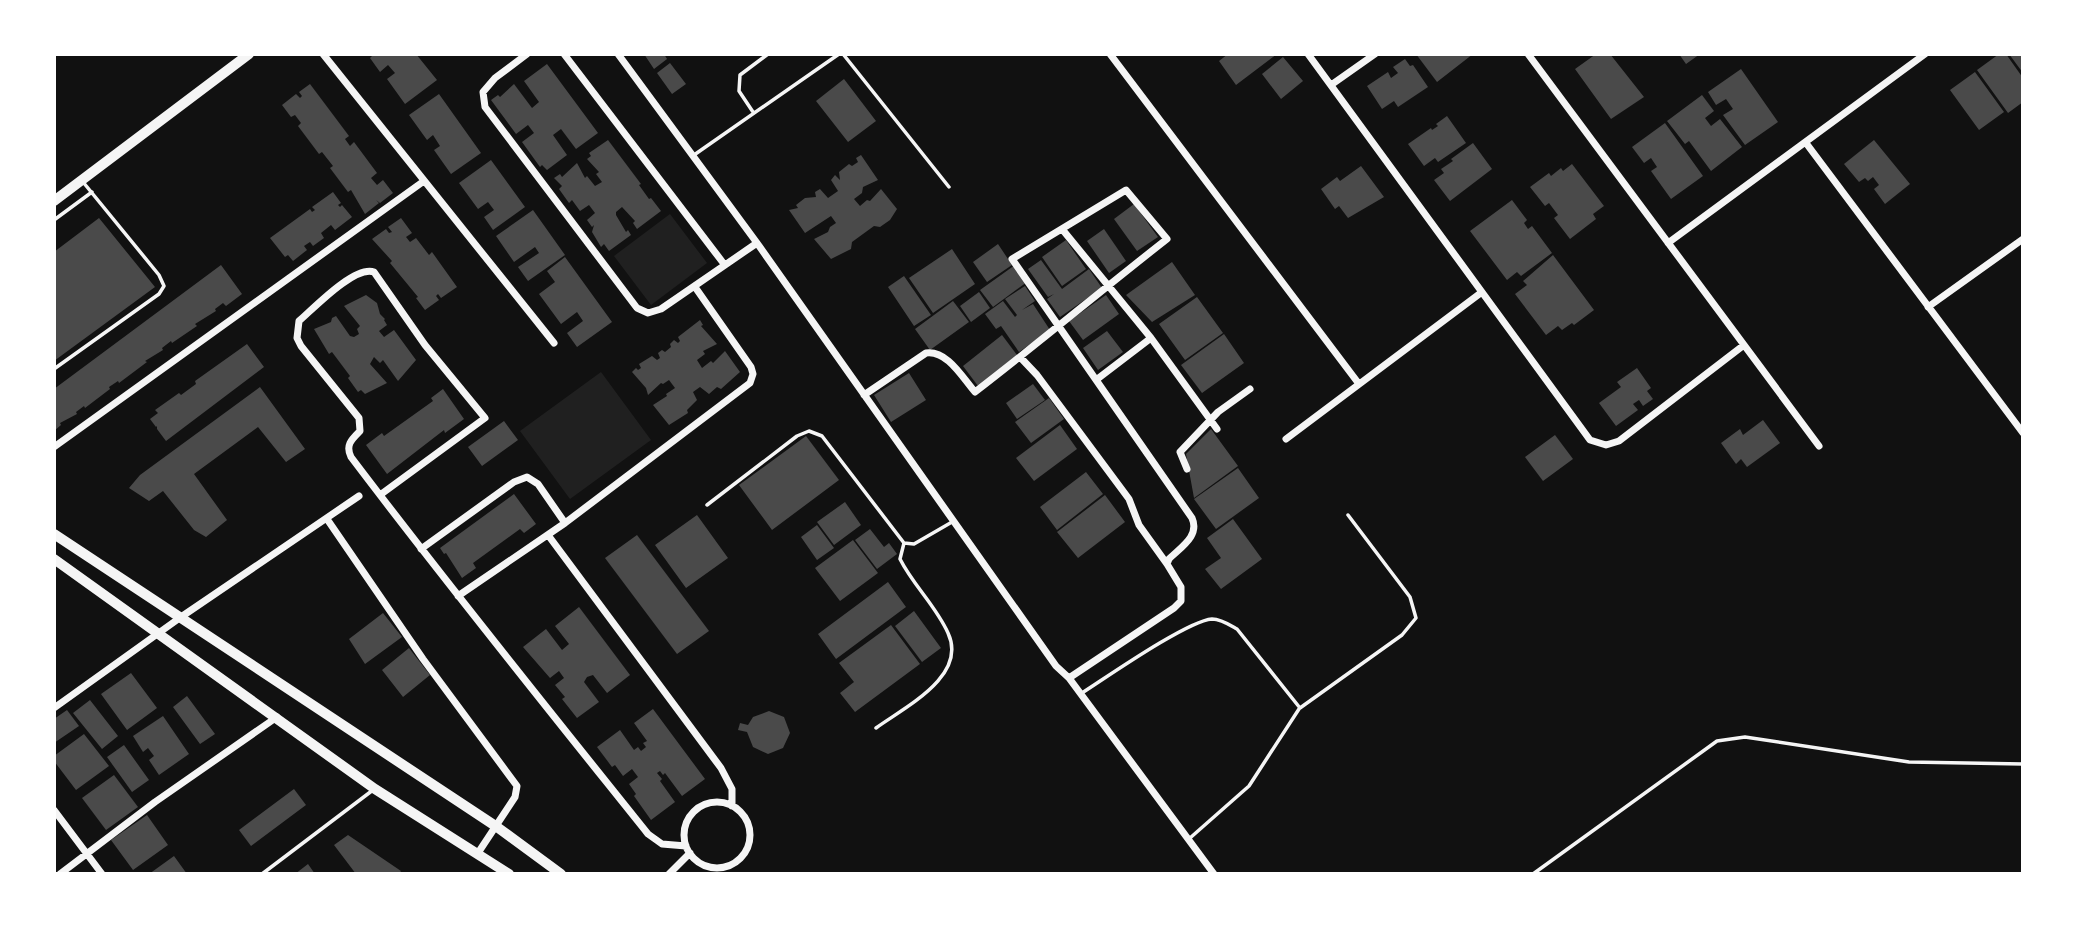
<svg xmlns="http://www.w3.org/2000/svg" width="2077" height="928" font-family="'Roboto Condensed',sans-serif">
<rect width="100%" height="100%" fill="#111"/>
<path fill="#202020" d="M670 214 707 263 651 305 614 256Z
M601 372 651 440 570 499 520 431Z"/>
<path fill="#4a4a4a" d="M374 54H416L437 80 405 104 387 79 395 73 388 65 380 72 370 58Z
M644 54H664L667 59 654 69Z
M1228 54H1277L1236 85 1219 61Z
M1416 54H1473L1437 82Z
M1596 54H1610L1644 97 1611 119 1575 69Z
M1679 54H1700L1686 64Z
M1999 54H2006L2023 78V102L2008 113 1977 70Z
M2009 54H2023V73Z
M1283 57 1303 81 1281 99 1262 74Z
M1405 59 1410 66 1413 65 1428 87 1398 107 1394 101 1382 109 1367 86 1388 72 1391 78 1398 73 1393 67Z
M670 63 686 84 672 94 657 73Z
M547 64 598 133 576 149 561 129 553 135 567 155 547 170 542 165 540 167 522 142 534 133 528 125 516 134 491 100 498 95 500 97 514 84 532 108 539 102 524 81Z
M1741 69 1778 122 1745 145 1723 115 1733 109 1726 99 1716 105 1708 92Z
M1975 72 2004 112 1979 130 1950 90Z
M844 79 876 121 848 142 816 101Z
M310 84 349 136 345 139 350 146 354 142 377 173 371 178 377 185 383 180 393 193 380 203 376 200 379 203 365 214 351 190 348 192 330 168 333 166 322 152 319 154 298 126 301 123 295 115 291 117 282 105 296 94 300 98 302 96 299 92Z
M439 94 481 153 451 174 434 150 440 146 433 135 427 140 409 115Z
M1702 95 1714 111 1705 118 1711 126 1720 119 1742 147 1711 171 1689 141 1685 144 1667 121Z
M1447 116 1466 143 1438 162 1435 158 1424 166 1408 144 1431 128 1432 130 1438 126 1436 124Z
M1665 123 1703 176 1671 199 1651 171 1657 167 1651 158 1644 163 1632 147Z
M608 140 641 184 639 185 649 199 651 198 661 211 637 229 633 223 635 221 622 207 616 212V215L626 232 628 230 631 235 609 251 604 244 601 247 592 232 594 225 592 227 587 220 595 213 589 205 580 211 572 200 569 203 559 189 562 186 554 178 560 174 562 177 577 163 585 178 587 176 595 186 602 182 596 174 599 172 587 159 591 156 589 153Z
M1874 140 1910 184 1885 204 1874 189 1879 185 1873 177 1868 181 1865 178 1859 182 1844 164Z
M1473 143 1492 169 1450 201 1434 180 1444 173 1441 169 1453 161 1451 159Z
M861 155 878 180 863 187 862 193 854 199 860 206 867 200 870 201 881 189 897 209 890 220 880 227 874 226 852 242 851 249 831 259 814 239 828 232 830 227 836 223 831 216 805 233 789 210 798 208 796 205 805 198 816 197 815 192 820 189 828 198 838 191 831 180 835 175 840 180 839 172 849 164 852 166 858 162 856 158Z
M491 160 525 207 493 230 484 217 494 210 488 202 478 209 459 183Z
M1572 164 1604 206 1593 214 1596 219 1570 239 1554 218 1558 215 1549 203 1545 206 1530 187 1549 173 1551 176 1561 168 1563 171Z
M1361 166 1384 197 1348 218 1339 206 1335 209 1321 189 1337 177 1340 181Z
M333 192 341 203 338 205 340 207 342 205 352 217 335 230 331 225 321 233 324 238 313 246 310 242 304 246 307 250 293 261 288 255 285 257 270 238 310 209 312 212 315 210 312 207Z
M1512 200 1527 220 1524 223 1528 229 1532 226 1552 253 1521 276 1517 272 1507 280 1470 231Z
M1134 204 1158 237 1137 251 1114 219Z
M533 210 565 255 528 281 518 267 539 253 535 247 514 262 496 236Z
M99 218 155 287 54 361V252Z
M401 218 412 233 406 237 410 242 416 238 429 255 432 252 457 287 441 298 438 294 436 296 439 300 425 310 416 298 418 297 390 263 392 261 372 239 386 229 389 233 392 232 388 227Z
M1104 229 1126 261 1109 273 1087 241Z
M1066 240 1086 269 1062 286 1042 257Z
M998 244 1012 265 987 282 973 262Z
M952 249 975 284 933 313 909 278Z
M1553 255 1594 310 1574 325 1572 323 1562 330 1558 326 1546 335 1515 294 1527 285 1523 281Z
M565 257 612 322 577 347 567 333 583 321 577 312 561 324 539 294 555 282 547 271Z
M1041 260 1062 289 1089 269 1102 288 1060 317 1047 299 1054 294 1048 297 1028 269Z
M1172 262 1195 295 1152 322 1126 295Z
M221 265 242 294 226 306 223 303 215 309 216 311 195 324 197 326 172 343 171 341 162 348 163 350 145 361 147 362 119 383 118 381 109 387 110 389 85 408 84 406 76 412 77 414 60 423 61 425 54 431V389Z
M1015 265 1027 282 993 307 980 290Z
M904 276 931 315 914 326 888 287Z
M1025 286 1035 301 1022 310 1033 304 1050 330 1019 352 1001 326 996 329 985 314 1003 301 1015 317 1017 315 1005 299Z
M979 292 990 308 971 322 960 306Z
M366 295 377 303 380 314 385 319 384 320 387 325 379 331 384 337 394 330 416 360 398 381 383 360 380 363 374 357 370 364 387 383 365 394 361 390 358 392 348 378 350 376 332 352 329 354 314 329 331 322 332 318 336 316 350 336 354 337 359 334 357 329 360 326 344 306Z
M1106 295 1119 314 1083 340 1069 321Z
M1197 297 1223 333 1185 360 1159 324Z
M953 301 969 322 930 350 915 329Z
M700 320 703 325 701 326 717 344 703 351 705 354 697 360 702 368 711 361 713 363 725 351 740 372 721 389 717 387 709 394 700 387 693 392 697 400 687 410 688 413 669 425 653 405 667 396 666 394 675 388 669 380 663 384 661 383 648 395 646 388 632 372 636 368 638 370 641 368 639 364 652 356 657 360 660 358 658 353 662 350 665 352 671 347 670 344 674 340 678 343 680 341 678 337Z
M1107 331 1123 352 1098 370 1083 348Z
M1224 334 1244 363 1202 393 1181 365Z
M1002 335 1017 355 978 386 963 366Z
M247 344 264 367 166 441 157 429V426L156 427 150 419 158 413 155 410 179 393 181 395 196 384 195 381Z
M1637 368 1651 388 1647 391 1653 399 1643 406 1639 400 1633 404 1638 410 1616 426 1599 403 1621 387 1617 382Z
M909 373 926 400 891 422 874 395Z
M1033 384 1045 400 1017 419 1006 403Z
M260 387 305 449 286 462 258 427 194 474 227 520 206 537 194 530 163 491 149 501 129 488 140 475Z
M443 389 464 419 445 433 444 430 387 474 366 445 382 433 384 436 433 401 431 398Z
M1049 398 1064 419 1031 443 1015 422Z
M1763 420 1780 443 1747 467 1741 459 1736 464 1721 443 1740 429 1743 435Z
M504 421 518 440 482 466 468 447Z
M1060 425 1077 449 1034 481 1016 458Z
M1211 429 1238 466 1194 498 1186 454Z
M1555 435 1573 459 1543 481 1525 457Z
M806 436 839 480 772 530 739 485Z
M1238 468 1259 498 1216 529 1194 499Z
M1086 472 1103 494 1057 530 1040 507Z
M514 494 536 524 524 533 520 529 473 563 476 568 462 578 446 553 444 554 440 548Z
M1105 495 1125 522 1078 558 1057 532Z
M845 502 861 525 834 545 817 522Z
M697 515 728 558 686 588 655 545Z
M1233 519 1262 559 1221 589 1205 569 1221 558 1207 538Z
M817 525 834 548 817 560 801 537Z
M870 529 884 547 889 543 897 554 877 569 855 540Z
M637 535 709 631 677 654 605 558Z
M853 540 878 573 840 601 815 568Z
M888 582 906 607 836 659 818 634Z
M579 607 630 675 607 693 593 675 587 677 584 682 599 702 577 718 562 699 565 697 555 685 564 678 559 671 550 678 523 647 546 629 562 650 569 644 555 626Z
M914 611 941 648 922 662 895 626Z
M383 613 402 637 365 664 349 639Z
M891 625 920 664 855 712 840 693 854 682 839 663Z
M409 648 430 675 403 697 382 670Z
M131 673 157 708 127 730 101 694Z
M187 696 215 734 200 744 173 707Z
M90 700 118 736 102 749 73 713Z
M653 709 705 779 682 796 665 773 663 775 660 771 657 773 662 779 660 781 675 802 651 820 634 796 636 794 629 784 638 777 632 769 623 776 615 765 612 767 597 747 620 730 634 750 638 747 641 751 646 747 643 743 647 741 634 723Z
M67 710 79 726 54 743V719Z
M769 711 784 717 790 733 783 748 768 754 753 747 747 732 738 730 740 723 748 725 753 717Z
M163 716 189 754 159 775 149 760 154 756 148 748 143 752 133 736Z
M84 734 109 766 76 790 54 761V756Z
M124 745 149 780 132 792 107 757Z
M114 775 138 807 106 830 82 798Z
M294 789 306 805 251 846 239 830Z
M147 815 168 845 133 870 111 840Z
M348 835 401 871 399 874H356L334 845Z
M174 856 187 874H149Z
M308 864 315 874H295Z"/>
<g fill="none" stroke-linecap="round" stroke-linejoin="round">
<path stroke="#f5f5f5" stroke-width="3.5" d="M843 54 949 187
M753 112 739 91 740 75 768 54
M694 155 839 54
M54 220 92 192
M54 369 159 294 164 286 159 275 83 182
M707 505 797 436 809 431 822 436 904 543 914 544 952 522
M1082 693C1107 677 1187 621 1212 619 1221 619 1230 625 1237 629L1300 708 1402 635 1416 618 1410 597 1348 515
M876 728C905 707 968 676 948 633 936 606 913 585 900 559L904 543
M1190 838 1249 786 1299 709
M262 874 373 790
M1533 874 1717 741 1745 737 1909 762 2023 764"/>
<path stroke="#f5f5f5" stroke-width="7" d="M323 54 554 343
M527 54 495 78 483 92 485 107 637 308 648 313 661 309 757 243
M564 54 724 264
M618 54 757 243 1056 666 1069 678 1214 874
M1110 54 1359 384
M1308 54 1590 440 1606 445 1619 441 1744 345
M1528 54 1819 446
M1331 85 1375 54
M1806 143 2023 433
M1062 229 1151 338 1217 429
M1668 243 1925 54
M1928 307 2023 239
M1020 357 1037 375 1129 499 1139 525 1167 564
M1096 380 1151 338
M864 395 926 353C947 350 962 377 975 392 1040 342 1103 289 1167 239L1126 190 1012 259 1192 518C1200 536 1181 547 1169 559L1167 564 1181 587V601L1174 608 1069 678
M1286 439 1482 292
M54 447 424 181
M1187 469 1180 452 1218 412 1250 389
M380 495 485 418 425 345 374 272C355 265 314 308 299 321L297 338 301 346 359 418 360 431C352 439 345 445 351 457 447 584 548 709 648 834L662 844 686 846
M327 519 423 659 517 786 515 797 478 853
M548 535 721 768 732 789V806
M421 549 514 482 527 477 538 484 565 523
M458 596 565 523 750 383 753 374 751 367 695 287
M54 708 181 617 359 496
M684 835a33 33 0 1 1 66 0a33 33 0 1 1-66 0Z
M54 810 102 874
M60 874 155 802 277 717
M669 874 690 853"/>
<path stroke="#f5f5f5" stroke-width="10" d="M54 201 249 54
M54 534 497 827 561 874
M54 559 375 789 509 874"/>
</g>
<rect width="2077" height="928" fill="none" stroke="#ffffff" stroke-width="112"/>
</svg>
